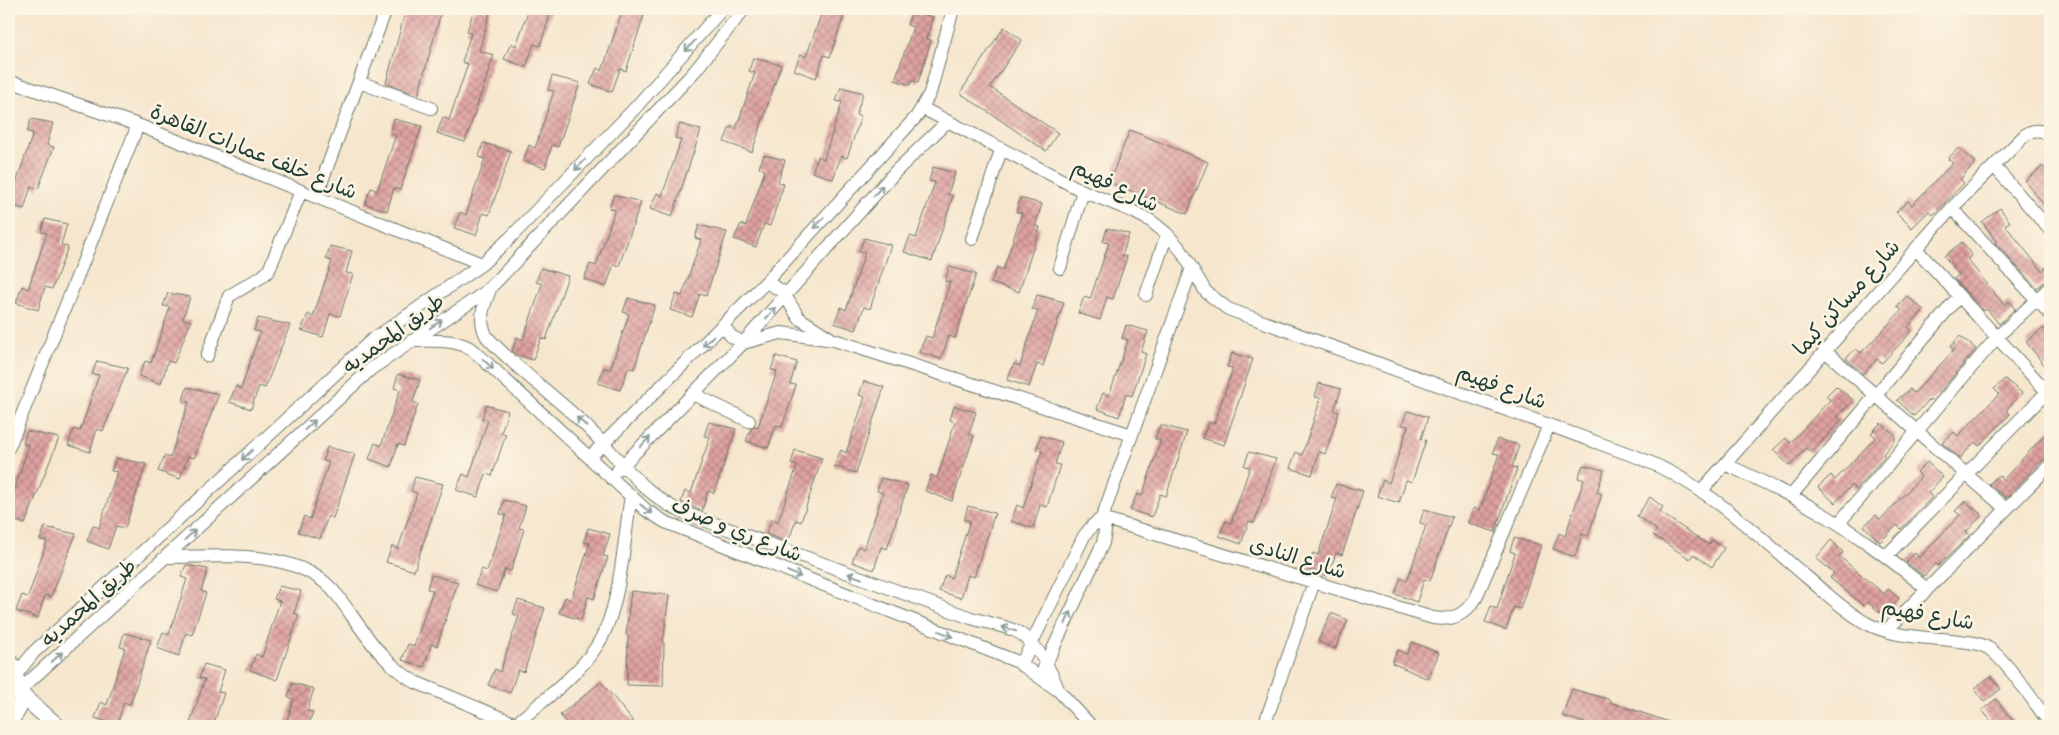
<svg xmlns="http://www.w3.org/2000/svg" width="2059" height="735" font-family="Itim,'Playpen Sans Arabic',sans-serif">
<defs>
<pattern id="building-cross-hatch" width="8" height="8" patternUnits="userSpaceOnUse" patternTransform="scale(1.25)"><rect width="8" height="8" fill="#e0a2a1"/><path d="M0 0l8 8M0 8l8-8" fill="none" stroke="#b58584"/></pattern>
</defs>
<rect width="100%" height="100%" fill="#fcf5e5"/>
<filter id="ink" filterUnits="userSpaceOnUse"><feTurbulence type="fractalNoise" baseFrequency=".02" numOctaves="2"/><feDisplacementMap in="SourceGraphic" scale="10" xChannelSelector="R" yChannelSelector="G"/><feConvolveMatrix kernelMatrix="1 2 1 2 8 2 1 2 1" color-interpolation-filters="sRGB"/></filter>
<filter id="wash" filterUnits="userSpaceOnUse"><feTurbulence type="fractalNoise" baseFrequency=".0096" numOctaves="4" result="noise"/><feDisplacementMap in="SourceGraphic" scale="20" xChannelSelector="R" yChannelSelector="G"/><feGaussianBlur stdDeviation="1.12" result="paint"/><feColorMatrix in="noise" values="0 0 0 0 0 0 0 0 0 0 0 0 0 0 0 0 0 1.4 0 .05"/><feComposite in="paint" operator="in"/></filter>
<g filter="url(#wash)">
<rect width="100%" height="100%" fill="#f6e6cd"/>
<g id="blocks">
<path fill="url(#building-cross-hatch)" d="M406 9H442L418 95 386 83Z
M474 9H491L479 51 494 55 465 142 437 133 443 117 449 120 468 64 462 62 471 33 467 32Z
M529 9H552L540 46 534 44 526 67 504 59 511 43 516 46Z
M623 9H646L626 71 620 69 612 92 590 84 597 68 602 71Z
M823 9H840L838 13 844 15 830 57 824 55 816 78 794 70 801 54 806 57Z
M912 11 933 17 926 39 931 40 918 83 912 80 910 85 895 80 913 27 907 25Z
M1004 27 1022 40 990 87 1058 133 1046 151 960 93Z
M753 58 781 65 752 152 724 142 730 127 736 129 755 73 749 71Z
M552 76 580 83 558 147 552 145 545 168 523 161 529 145 535 148 554 91 548 90Z
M841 87 863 93 856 115 861 116 847 158 841 156 833 179 812 172 818 156 824 159 842 102 836 101Z
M31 119 53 123 47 145 54 147 38 189 31 186 24 209 9 204V186L14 189 33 133 27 132Z
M394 119 422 126 400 190 394 188 387 211 365 204 371 188 377 191 396 135 390 133Z
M680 124 701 130 672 217 650 209 657 193 662 196 681 140 675 138Z
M1130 130 1208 162 1187 214 1109 182Z
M483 143 511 151 489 215 483 213 476 235 454 228 460 212 466 215 485 159 479 157Z
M1958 148 1976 162 1960 179 1964 183 1933 215 1929 211 1912 228 1896 212 1908 201 1912 205 1953 163 1948 159Z
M764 155 785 160 778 182 784 184 770 226 764 224 756 247 734 239 741 224 746 226 765 170 759 168Z
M2043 166 2050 177V212L2025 181Z
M933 167 955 173 948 194 953 196 932 261 904 252 910 236 916 238 935 182 929 181Z
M614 195 641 202 619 266 614 264 606 287 584 279 590 264 596 266 615 210 609 208Z
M1020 198 1042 204 1035 226 1040 227 1019 292 991 283 997 267 1003 270 1022 213 1016 212Z
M2000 208 2010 222 2005 225 2042 271 2050 264V279L2045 281 2037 288 1995 243 1997 241 1982 222Z
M45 219 67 224 61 245 68 247 52 289 45 287 38 310 16 303 22 286 28 289 47 233 41 232Z
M699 225 727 232 706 296 700 294 692 317 670 310 676 294 682 296 701 240 695 238Z
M1107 228 1129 234 1122 256 1127 257 1113 299 1107 297 1100 320 1078 313 1084 297 1090 299 1109 243 1103 242Z
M864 238 891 245 870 309 864 307 856 330 834 323 841 307 846 310 865 253 859 252Z
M1962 242 1972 256 1967 259 2004 305 2009 301 2015 309 1999 324 1987 309 1984 311 1954 279 1959 275 1944 256Z
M330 246 352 251 346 273 353 274 340 316 330 314 323 337 301 330 308 314 313 317 332 261 326 259Z
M949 267 976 274 955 338 949 336 941 359 919 352 926 336 932 338 950 282 945 281Z
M541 268 568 276 546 340 541 338 533 360 517 355 512 351 517 337 523 340 542 284 536 282Z
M168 293 190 297 183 319 191 321 174 363 168 361 161 384 139 376 145 361 151 363 170 307 163 306Z
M1037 295 1064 302 1043 366 1037 364 1029 387 1007 380 1014 364 1020 366 1038 310 1032 309Z
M1907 296 1924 310 1908 327 1912 331 1882 363 1877 359 1863 374 1846 358 1856 349 1861 353 1902 310 1897 306Z
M628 298 655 305 634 369 628 368 620 390 598 383 604 367 610 370 629 314 623 312Z
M258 318 290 325 265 388 259 386 251 409 229 402 236 386 241 389 260 332 254 331Z
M1126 325 1148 331 1141 352 1146 354 1132 396 1126 394 1119 417 1097 409 1103 393 1109 396 1128 340 1122 338Z
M2044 328 2050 337V372L2026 342Z
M1960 336 1976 349 1932 401 1930 399 1914 416 1897 400 1910 389 1914 393 1954 350 1950 347Z
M1232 353 1253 359 1224 445 1202 438 1209 422 1214 424 1233 368 1227 367Z
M776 356 797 362 790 384 796 385 782 427 776 425 768 448 746 441 751 429 755 426 758 427 777 371 771 370Z
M97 361 128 368 103 431 97 429 90 452 68 445 74 429 80 431 99 375 92 374Z
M398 374 420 380 413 402 418 404 404 446 398 444 391 467 369 459 375 443 381 446 400 390 394 388Z
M2005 379 2022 393 2006 410 2010 414 1979 446 1975 442 1960 458 1942 443 1954 432 1958 436 1999 394 1994 389Z
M864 381 884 387 856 473 834 466 841 450 846 453 865 397 859 395Z
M1319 383 1341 389 1334 411 1339 412 1325 454 1319 452 1312 475 1290 468 1296 452 1302 455 1321 398 1315 397Z
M1836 386 1853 400 1837 417 1841 420 1811 453 1806 448 1790 466 1773 450 1786 438 1790 443 1830 400 1826 396Z
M187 387 219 394 194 458 188 456 180 479 158 471 165 455 170 458 189 402 183 401Z
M486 405 508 411 501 433 506 434 492 476 486 474 478 497 456 490 463 474 469 477 488 420 482 419Z
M954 406 976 412 969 434 974 436 952 501 925 491 931 475 937 478 955 422 950 420Z
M1407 411 1428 417 1421 439 1426 440 1412 482 1406 480 1399 503 1377 496 1383 480 1389 483 1408 426 1402 425Z
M709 422 736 429 714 493 708 491 702 511 681 502 685 491 691 493 710 437 704 436Z
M1881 423 1895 435V440L1883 454 1885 456 1856 490 1852 485 1835 503 1818 487 1831 475 1835 480 1876 437 1871 433Z
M1160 425 1187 432 1166 496 1160 494 1152 517 1130 510 1137 494 1142 496 1161 440 1155 439Z
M2050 429V457L2044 459 2006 498 1989 484 1999 475 2003 480Z
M27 431 59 438 25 524 9 518V506L29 445 23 444Z
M1041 436 1062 442 1055 464 1060 465 1047 507 1040 505 1033 528 1011 521 1017 505 1023 508 1042 451 1036 450Z
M1497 439 1519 445 1512 467 1517 468 1495 532 1468 523 1474 508 1480 510 1499 454 1493 453Z
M327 447 355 454 333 518 328 516 320 539 298 532 304 516 310 519 329 462 323 461Z
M795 450 822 458 801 522 796 520 788 542 766 534 772 519 778 522 797 466 791 464Z
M1249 452 1276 459 1254 523 1249 521 1241 544 1219 536 1226 521 1231 523 1250 467 1244 466Z
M116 458 146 464 125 528 116 526 108 549 87 541 93 525 99 528 117 472 111 471Z
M1927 462 1943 477 1928 493 1932 497 1901 529 1897 525 1880 542 1864 526 1876 515 1880 520 1921 477 1917 472Z
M1583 465 1604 470 1597 492 1602 494 1588 536 1582 534 1575 557 1553 549 1559 533 1565 536 1584 480 1578 478Z
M415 477 443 484 414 571 386 562 392 546 398 549 417 493 411 491Z
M881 478 908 485 887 549 881 547 874 570 852 562 858 546 864 549 883 493 877 491Z
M1336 484 1363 491 1342 555 1336 553 1328 576 1306 569 1313 553 1318 555 1337 499 1331 498Z
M1650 497 1663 507 1659 512 1709 545 1712 540 1724 548 1712 567 1693 554 1690 559 1653 535 1657 530 1637 516Z
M504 500 526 506 519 528 524 529 511 571 505 569 497 592 475 585 482 569 487 571 506 515 500 514Z
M1965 501 1982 515 1966 532 1970 535 1938 566 1935 564 1924 576 1906 562 1915 553 1919 558 1960 515 1955 511Z
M968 506 995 513 974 577 968 575 961 598 939 591 945 575 951 578 970 521 964 520Z
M1424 509 1452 517 1430 581 1424 579 1417 602 1395 594 1401 578 1407 581 1426 525 1420 523Z
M45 527 76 534 51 597 45 595 38 618 16 611 22 595 28 597 47 541 40 540Z
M588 528 610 534 603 556 608 557 594 599 588 597 581 620 559 613 565 597 571 600 590 543 584 542Z
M1514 538 1541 545 1520 609 1514 607 1506 630 1485 622 1491 606 1497 609 1515 553 1510 551Z
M1831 540 1843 552 1839 556 1884 594 1888 589 1899 598 1885 616 1867 602 1864 606 1830 578 1834 573 1816 558Z
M186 565 208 569 201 591 206 593 192 635 186 633 179 656 157 648 163 632 169 635 187 579 181 577Z
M431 575 458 582 437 646 431 644 424 667 402 660 408 644 414 646 433 590 427 589Z
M279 586 301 591 294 613 299 615 277 680 250 670 256 654 262 657 280 601 274 599Z
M631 591 669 595 663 643H664L663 686 627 685 628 636 626 635Z
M518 600 545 608 524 672 518 670 510 693 488 685 495 669 500 672 519 616 513 614Z
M1331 613 1348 620 1335 649 1318 641Z
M124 633 151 640 130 704 124 702 117 725 95 718 101 702 107 705 125 648 120 647Z
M1412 642 1439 653 1428 679 1392 663 1398 650 1407 654Z
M204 664 225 670 218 692 224 693 213 726H189L205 679 199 678Z
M1991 676 2001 689 1984 702 1974 688Z
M601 682 637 726H569L560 715Z
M293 683 314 689 307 711 313 712 308 726H285L294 699 288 697Z
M1572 689 1611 700 1610 702 1675 724 1674 726H1584L1585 723 1562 716Z
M1996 699 2017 726H1995L1982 710Z"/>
</g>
</g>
<g filter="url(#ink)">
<use href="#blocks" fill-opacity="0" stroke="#6a786a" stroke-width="1"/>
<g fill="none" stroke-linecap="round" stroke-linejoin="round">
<g stroke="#6a786a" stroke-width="14">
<path id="minor" d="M9 81 138 125 482 264
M359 82 431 108
M922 108 1083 191 1132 211 1151 221 1167 234 1181 250 1206 292 1228 309 1637 457C1704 482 1755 534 1809 579 1827 594 1845 611 1866 623 1892 637 1923 637 1951 640 1963 642 1977 641 1988 648 2005 658 2037 706 2050 724
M1994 166 2050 230
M316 197 386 9
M1952 208 2050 314
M972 239 1001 150
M1916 249 2050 395
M1060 268 1083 191
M766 282 782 291 799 318 830 338
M491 287C484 305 477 319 487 337 518 371 557 397 589 429 620 459 643 494 682 512L971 618C985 622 1000 625 1013 630 1036 638 1051 671 1059 691
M1146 295 1167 234
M723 325 731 336 743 343 781 333 834 340 1132 435
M411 341C433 341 454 338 473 350L646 510 665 522 1018 662 1059 691 1091 726
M1825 351 2006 509
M207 356 229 296 263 276 269 270 301 191
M693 394 749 421
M9 447 138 125
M590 457 766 282 917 116 930 93 953 9
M1725 464C1755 478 1786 492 1814 509 1855 532 1891 560 1927 589
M618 470 743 343 896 171 947 122
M1702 490 1952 208 2025 135C2034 129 2041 129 2050 136
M1791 496 1959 296
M1102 518 1433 618C1452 621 1465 615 1476 598L1549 425
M1839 523 1997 337 2050 287
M1886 556 2047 392
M166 557C220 557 300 547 337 595 362 628 378 660 415 682L516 724
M1886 631 2050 465
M9 658 19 671
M1021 665 1084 536 1092 526 1102 518
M1044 668 1103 543 1105 531 1102 518 1192 268
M9 671H19L34 652 372 340 482 264 510 238 636 107 722 9
M21 689 371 369 484 293 496 282 694 72 744 9
M513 726C540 703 580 674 598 644 621 608 624 538 631 495
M1264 726 1314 582"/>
</g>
<g stroke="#6a786a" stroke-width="18">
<path id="tertiary" d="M9 672C25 685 25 707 9 720
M22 695 57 726"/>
</g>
<use href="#minor" stroke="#fff" stroke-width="12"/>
<use href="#tertiary" stroke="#fff" stroke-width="16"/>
</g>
<defs><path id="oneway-shaft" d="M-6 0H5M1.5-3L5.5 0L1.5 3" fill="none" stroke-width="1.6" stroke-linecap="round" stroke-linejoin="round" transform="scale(1.25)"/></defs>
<g stroke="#8f9e9a">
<use href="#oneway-shaft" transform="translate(690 46) rotate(132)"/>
<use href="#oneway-shaft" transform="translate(580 165) rotate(134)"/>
<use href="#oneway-shaft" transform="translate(878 191) rotate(-49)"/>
<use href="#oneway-shaft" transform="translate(819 223) rotate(132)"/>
<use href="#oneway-shaft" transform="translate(771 313) rotate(-47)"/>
<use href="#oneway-shaft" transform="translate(436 324) rotate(-34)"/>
<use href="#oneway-shaft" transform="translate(708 341) rotate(135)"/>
<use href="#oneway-shaft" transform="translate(488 364) rotate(43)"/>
<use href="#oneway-shaft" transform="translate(582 422) rotate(-138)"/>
<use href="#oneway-shaft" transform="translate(310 425) rotate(-43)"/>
<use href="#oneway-shaft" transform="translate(645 442) rotate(-46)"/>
<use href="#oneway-shaft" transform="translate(247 455) rotate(137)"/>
<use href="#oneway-shaft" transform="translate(646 509) rotate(39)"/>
<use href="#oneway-shaft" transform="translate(190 535) rotate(-43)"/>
<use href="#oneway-shaft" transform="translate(794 574) rotate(22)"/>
<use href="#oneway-shaft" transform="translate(855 576) rotate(-160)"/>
<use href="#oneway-shaft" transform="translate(1068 618) rotate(-65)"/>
<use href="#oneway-shaft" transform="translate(1009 629) rotate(-163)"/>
<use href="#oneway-shaft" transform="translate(946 634) rotate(22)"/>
<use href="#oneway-shaft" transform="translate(57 657) rotate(-42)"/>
</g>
</g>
<g text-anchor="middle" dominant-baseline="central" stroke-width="5" stroke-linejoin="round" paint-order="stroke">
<g font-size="21" fill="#1f3d34" stroke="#fcf5e5">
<text transform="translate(254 151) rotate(22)">شارع خلف عمارات القاهرة</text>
<text transform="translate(1116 185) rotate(26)">شارع فهيم</text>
<text transform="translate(1846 297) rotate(-48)">شارع مساكن كيما</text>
<text transform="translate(393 333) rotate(-36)">طريق المحمديه</text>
<text transform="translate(1502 386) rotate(20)">شارع فهيم</text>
<text transform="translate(737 529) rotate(22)">شارع ري و صرف</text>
<text transform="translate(1298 557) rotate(17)">شارع النادى</text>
<text transform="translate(88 602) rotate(-42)">طريق المحمديه</text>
<text transform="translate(1928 614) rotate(10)">شارع فهيم</text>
</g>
</g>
<rect width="2059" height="735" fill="none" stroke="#fcf5e5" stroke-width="30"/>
</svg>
